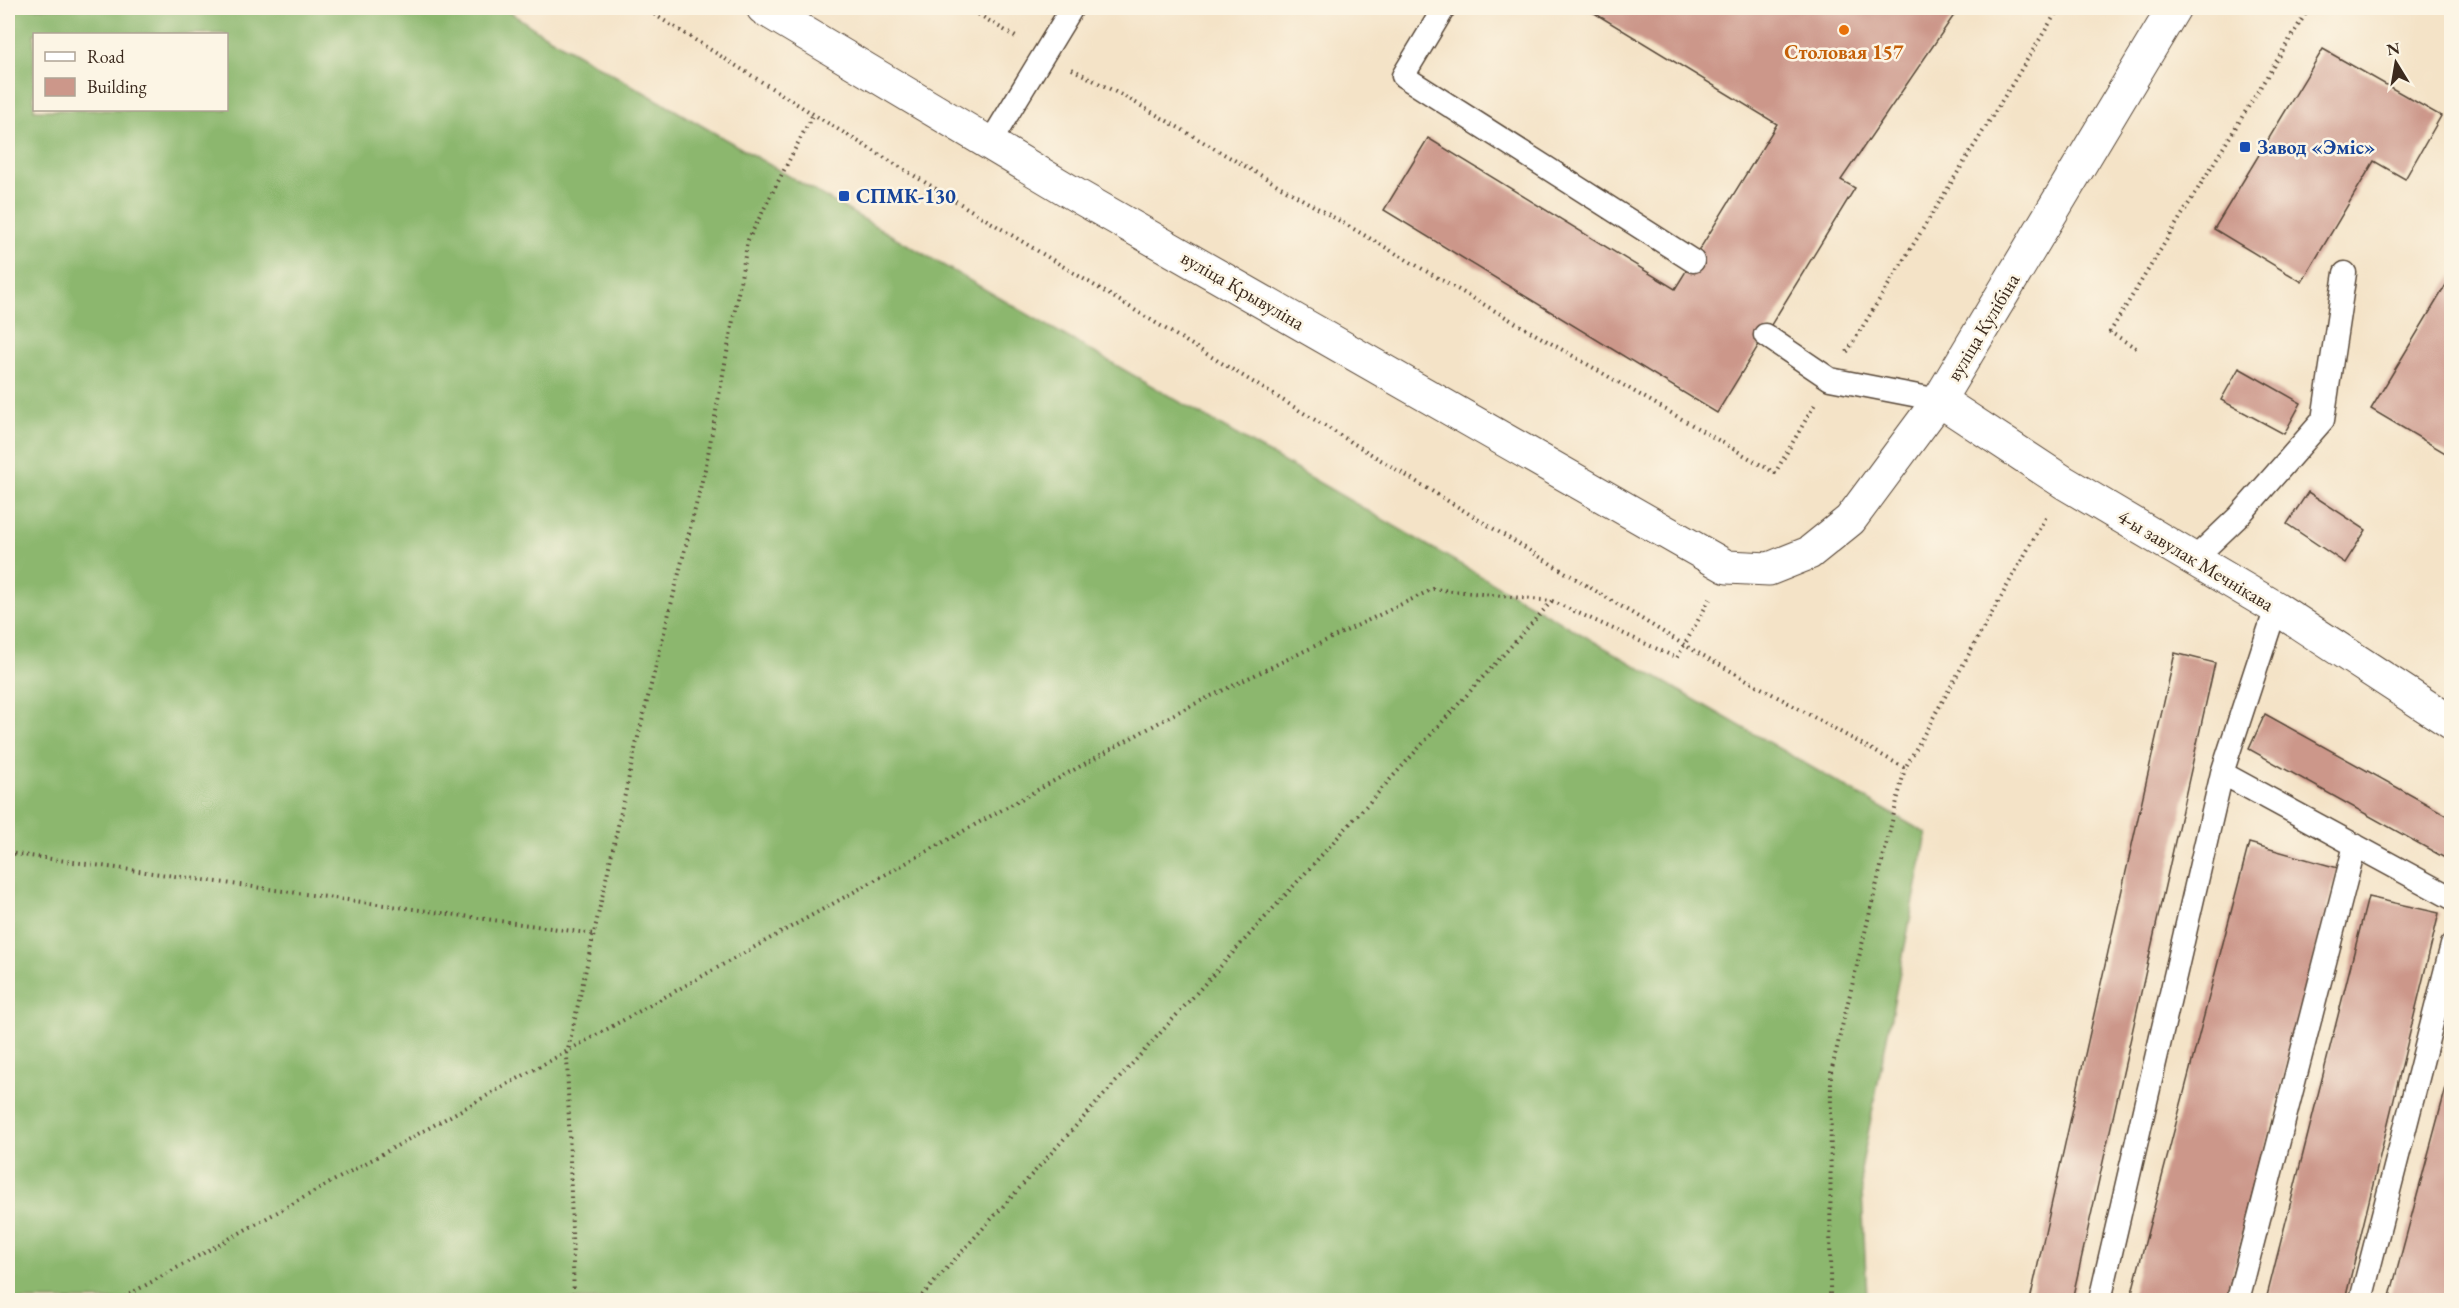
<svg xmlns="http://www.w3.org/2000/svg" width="2459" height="1308" font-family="'EB Garamond',serif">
<rect width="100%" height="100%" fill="#fcf5e5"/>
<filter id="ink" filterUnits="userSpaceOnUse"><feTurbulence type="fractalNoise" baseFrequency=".0167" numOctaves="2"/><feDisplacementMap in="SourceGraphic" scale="12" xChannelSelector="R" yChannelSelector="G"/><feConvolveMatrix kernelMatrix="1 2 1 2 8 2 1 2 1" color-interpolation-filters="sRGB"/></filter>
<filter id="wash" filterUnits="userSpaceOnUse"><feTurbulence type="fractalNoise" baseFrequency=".008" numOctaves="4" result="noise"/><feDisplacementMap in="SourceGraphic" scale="24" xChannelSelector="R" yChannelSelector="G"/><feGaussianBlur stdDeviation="1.35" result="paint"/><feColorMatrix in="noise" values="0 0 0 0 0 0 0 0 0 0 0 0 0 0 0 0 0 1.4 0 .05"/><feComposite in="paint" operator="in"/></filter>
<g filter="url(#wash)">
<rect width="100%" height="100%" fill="#f4e3c7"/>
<path fill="#8cb76e" stroke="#647046" stroke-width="1.5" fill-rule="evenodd" d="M8 8H504L538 31 1927 834 1861 1169 1867 1300H8ZM34 34H226V110H34Z"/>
<g id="blocks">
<path fill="#cc978a" d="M1586 8H1959L1841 180 1855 188 1717 413 1384 210 1428 138 1675 289 1777 124Z
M2323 49 2441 116 2405 179 2374 161 2302 282 2214 229Z
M2452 275V457L2371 409Z
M2239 368 2301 403 2284 434 2221 400Z
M2308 492 2366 530 2345 563 2287 524Z
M2175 653 2215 663 2072 1300H2030Z
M2265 714 2452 818V862L2249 749Z
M2249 843 2338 868 2226 1300H2130Z
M2368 897 2439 913 2345 1300H2266Z
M2451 1069 2452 1300H2389Z"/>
</g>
</g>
<g filter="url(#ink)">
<use href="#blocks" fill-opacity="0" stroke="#574637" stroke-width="1.5"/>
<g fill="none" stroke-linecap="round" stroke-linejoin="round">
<g stroke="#574637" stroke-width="25">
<path id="lane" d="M1444 8 1403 76 1693 261
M990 143 1072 8
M1765 335 1830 379 1939 400
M2195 558 2239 516 2323 420 2345 273
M2222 773 2452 898
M2100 1300 2222 773 2276 608
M2238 1300 2355 845
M2361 1300 2452 945"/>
</g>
<g stroke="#574637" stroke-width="35">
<path id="street" d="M1939 400 2065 483 2276 608 2452 723"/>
</g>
<g stroke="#574637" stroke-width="35">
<path id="secondary" d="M763 8 1076 195 1727 567 1769 569 1809 553 1850 520 1939 400 2174 8"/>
</g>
<path stroke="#574637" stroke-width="4" stroke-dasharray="1.5 4.5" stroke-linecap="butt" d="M644 8 813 114 1686 646 1905 768 2047 515
M968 8 1019 39
M1072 69 1129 99 1775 473 1815 404
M2136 348 2110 332 2309 8
M1847 352 2059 8
M8 853 594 934
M119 1300 1178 712 1433 589 1552 601 1677 658 1710 599
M574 1300 567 1054 636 745 706 465 748 240 813 114
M918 1300 1552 601
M1830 1300 1831 1072 1905 768"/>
<use href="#lane" stroke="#fff" stroke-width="22"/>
<use href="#street" stroke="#fff" stroke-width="33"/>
<use href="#secondary" stroke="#fff" stroke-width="33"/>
</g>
</g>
<circle fill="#e8710a" stroke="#fcf5e5" stroke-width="2" cx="1844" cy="30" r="6"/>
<g fill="#1a4fb4" stroke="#fcf5e5" stroke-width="2">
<rect x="2239" y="141" width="12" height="12" rx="3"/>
<rect x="838" y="190" width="12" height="12" rx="3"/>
</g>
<g text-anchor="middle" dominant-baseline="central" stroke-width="5" stroke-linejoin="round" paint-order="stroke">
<g font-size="20" font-weight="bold" fill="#c56008" stroke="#fcf5e5">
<text x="1844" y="52">Столовая 157</text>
</g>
<g font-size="20" font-weight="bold" fill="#164399" stroke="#fcf5e5" text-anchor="start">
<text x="2257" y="147">Завод «Эміс»</text>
<text x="856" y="196">СПМК-130</text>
</g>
<g font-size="20" fill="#3b2a1e" stroke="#fcf5e5">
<text transform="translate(1243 290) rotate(30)">вуліца Крывуліна</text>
<text transform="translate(1983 327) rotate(-59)">вуліца Кулібіна</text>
<text transform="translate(2196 560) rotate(31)">4-ы завулак Мечнікава</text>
</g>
</g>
<rect width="2459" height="1308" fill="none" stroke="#fcf5e5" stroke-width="30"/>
<rect x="33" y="33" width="195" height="78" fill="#fcf5e5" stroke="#afa495" stroke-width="1.5"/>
<rect x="45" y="52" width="30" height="9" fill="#ffffff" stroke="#afa495" stroke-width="1.5"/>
<text x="87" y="63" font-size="18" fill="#3b2a1e">Road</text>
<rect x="45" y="78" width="30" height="18" fill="#cc978a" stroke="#afa495" stroke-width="1.5"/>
<text x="87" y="93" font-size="18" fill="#3b2a1e">Building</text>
<g transform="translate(2396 63) rotate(349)" stroke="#fcf5e5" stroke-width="4.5" paint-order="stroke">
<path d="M0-4.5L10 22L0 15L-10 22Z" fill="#3b2a1e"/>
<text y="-9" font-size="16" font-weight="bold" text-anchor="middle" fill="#3b2a1e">N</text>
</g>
</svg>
